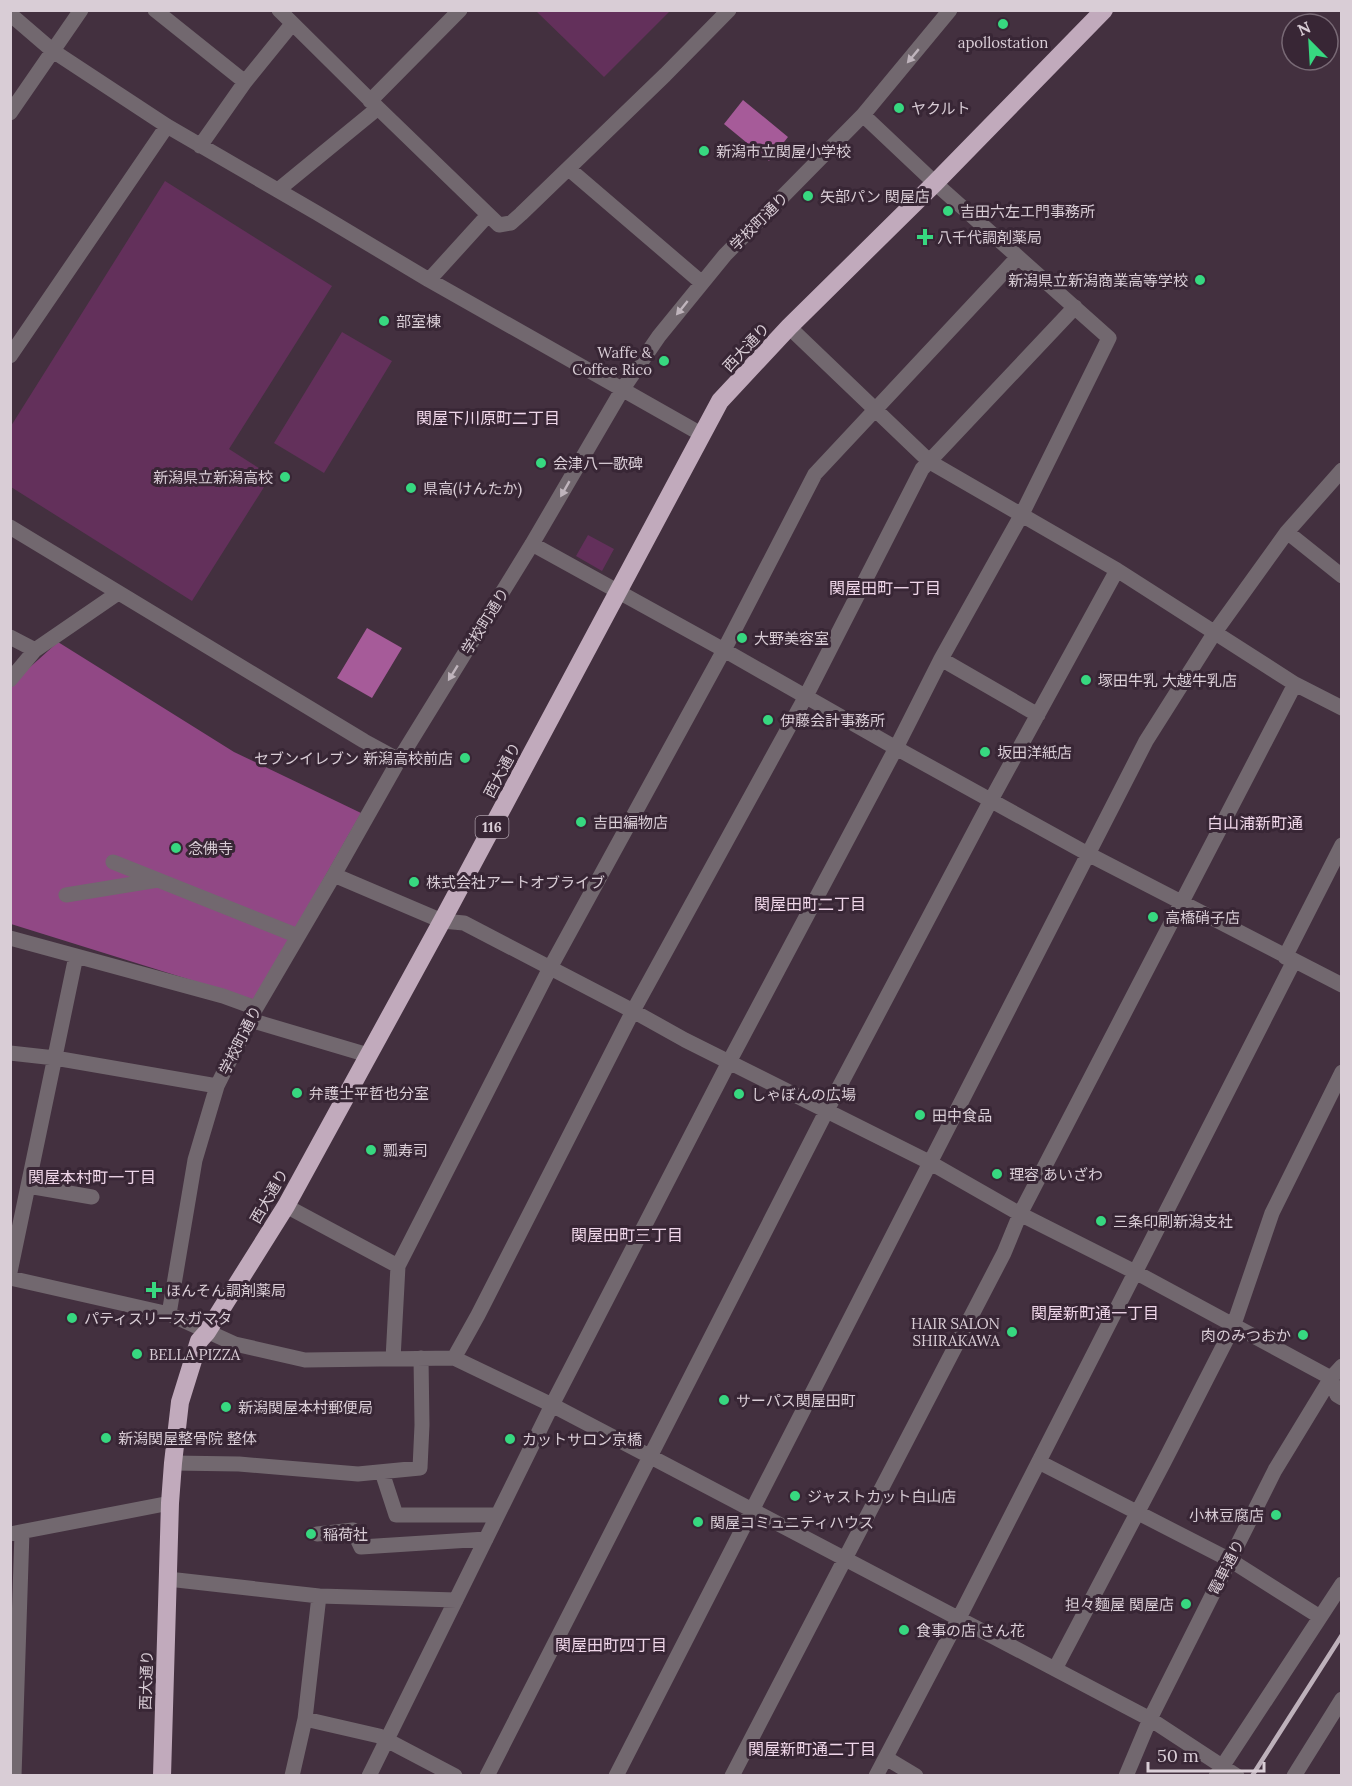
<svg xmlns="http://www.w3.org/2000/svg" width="1352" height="1786" font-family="Lora,'Noto Sans JP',serif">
<rect width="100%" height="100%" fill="#43303f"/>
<path fill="#63305b" d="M536 11H670L604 77Z
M165 181 332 286 229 449 271 476 192 601 11 487V426Z
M342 332 392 361 324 473 274 443Z
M588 535 614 549 602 571 576 556Z"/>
<path fill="#914885" d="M58 642 234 752 361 813 255 1000 11 924 10 689 19 677Z"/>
<path fill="#a65b99" d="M743 100 788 137 769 161 724 124Z
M367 628 402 648 372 698 337 678Z"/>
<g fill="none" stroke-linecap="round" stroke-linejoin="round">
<path stroke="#72686f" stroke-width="15" d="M155 10 245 82
M279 10 378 108 499 225 511 223 521 214 665 75 729 10
M10 14 53 51 167 126 317 213 429 280 701 434
M370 101 460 10
M10 113 81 10
M200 146 245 82 292 24
M569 169 702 283
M278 190 378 108
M429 280 488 215
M10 356 167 126
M10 527 364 741 399 760
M1287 532 1342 576
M532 544 724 650 896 748 1088 854 1342 985
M1117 570 1295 684 1342 708
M10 637 35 650
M941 659 1038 715
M10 680 35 650 118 593
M113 862 298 936
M334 875 442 921 464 923 633 1011 685 1040 929 1162 1020 1214 1135 1272 1331 1378 1337 1395 1342 1398
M66 895 158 880
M10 938 223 996 256 1008
M1285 957 1342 845
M250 1020 368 1055
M10 1053 55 1058 217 1086
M28 1186 92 1197
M286 1206 398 1266
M10 1272 76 956
M10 1278 169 1314 235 1344 305 1360 454 1358 552 1405 1150 1719 1237 1776
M169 1314 195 1160 217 1086 256 1008 334 875 399 760 532 544 622 390 659 336 725 255 863 115 950 10
M454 1358 478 1315 633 1011 806 696 922 469 1075 307
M393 1359 398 1266 550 968 724 650 815 474 1018 257
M1039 1462 1230 1560 1320 1617
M173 1463 239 1464 358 1474 420 1468 422 1425 421 1358
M382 1472 396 1515H497
M10 1534 170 1503
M317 1534 353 1530 361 1547 486 1539
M168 1579 319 1596 456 1600
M1055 1669 1164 1462 1233 1327 1272 1213 1342 1072
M305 1719 319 1596
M886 1758 916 1776
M14 1776 22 1532
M292 1776 305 1719 379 1736 455 1776
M369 1776 552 1405 729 1062 896 748 941 659 1022 514 1109 338 935 183 863 115
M487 1776 827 1110 991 800 1117 570 930 462 789 327
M616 1776 1146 741 1215 632 1287 532 1342 470
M732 1776 1004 1253 1020 1214 1295 684
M876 1776 959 1618 1294 961
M1126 1776 1150 1719 1275 1470 1331 1378 1342 1366
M1216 1776 1342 1584
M1294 1776 1342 1699"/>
<path stroke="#c1aabc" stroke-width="18" d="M162 1776 170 1503 173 1463 180 1402 199 1341 207 1332 286 1206 442 921 720 401 789 327 935 183 1104 10"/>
<path stroke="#beb1bb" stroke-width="4.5" d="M1252 1776 1342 1635"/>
</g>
<defs><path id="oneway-solid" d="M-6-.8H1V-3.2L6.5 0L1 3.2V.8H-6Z" transform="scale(1.5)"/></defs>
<g fill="#bfb4bc">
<use href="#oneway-solid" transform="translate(913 56) rotate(130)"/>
<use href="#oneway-solid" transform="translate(682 308) rotate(129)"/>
<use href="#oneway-solid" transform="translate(565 489) rotate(120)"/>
<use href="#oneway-solid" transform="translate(453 673) rotate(122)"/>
</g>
<g fill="#37d880" stroke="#382635" stroke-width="2">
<circle cx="1003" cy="24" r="6"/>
<circle cx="899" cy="108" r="6"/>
<circle cx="704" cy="151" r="6"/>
<circle cx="808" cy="196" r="6"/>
<circle cx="948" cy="211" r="6"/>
<path d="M922 228h6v6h6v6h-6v6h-6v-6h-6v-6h6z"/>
<circle cx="1200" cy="280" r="6"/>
<circle cx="384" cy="321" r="6"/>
<circle cx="664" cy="361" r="6"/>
<circle cx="541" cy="463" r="6"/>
<circle cx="285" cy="477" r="6"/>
<circle cx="411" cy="488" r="6"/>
<circle cx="742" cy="638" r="6"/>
<circle cx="1086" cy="680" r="6"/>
<circle cx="768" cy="720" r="6"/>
<circle cx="985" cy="752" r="6"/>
<circle cx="465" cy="758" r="6"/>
<circle cx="581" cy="822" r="6"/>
<circle cx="176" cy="848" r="6"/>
<circle cx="414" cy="882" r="6"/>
<circle cx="1153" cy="917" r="6"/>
<circle cx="297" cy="1093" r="6"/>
<circle cx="739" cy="1094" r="6"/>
<circle cx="920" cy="1115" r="6"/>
<circle cx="371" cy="1150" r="6"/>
<circle cx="997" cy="1174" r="6"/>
<circle cx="1101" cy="1221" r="6"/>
<path d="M151 1281h6v6h6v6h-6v6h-6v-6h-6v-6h6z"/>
<circle cx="72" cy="1318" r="6"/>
<circle cx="1012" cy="1332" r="6"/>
<circle cx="1303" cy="1335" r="6"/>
<circle cx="137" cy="1354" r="6"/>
<circle cx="724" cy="1400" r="6"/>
<circle cx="226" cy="1407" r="6"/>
<circle cx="106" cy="1438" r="6"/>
<circle cx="510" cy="1439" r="6"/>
<circle cx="795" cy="1496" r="6"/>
<circle cx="1276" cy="1515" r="6"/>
<circle cx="698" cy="1522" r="6"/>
<circle cx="311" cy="1534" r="6"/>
<circle cx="1186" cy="1604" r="6"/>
<circle cx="904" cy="1630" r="6"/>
</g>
<g text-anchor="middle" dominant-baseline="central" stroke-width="6" stroke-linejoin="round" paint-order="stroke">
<rect fill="#382635" stroke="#a99ba6" stroke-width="1.5" x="475.5" y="816" width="33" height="22" rx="4.5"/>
<g font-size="14" font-weight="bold" fill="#d9cdd6">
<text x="492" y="827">116</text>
</g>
<g font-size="15" fill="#d9cdd6" stroke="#382635" text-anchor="start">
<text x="1003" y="42" text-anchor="middle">apollostation</text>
<text x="911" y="108">ヤクルト</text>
<text x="716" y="151">新潟市立関屋小学校</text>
<text x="820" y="196">矢部パン 関屋店</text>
<text x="960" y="211">吉田六左エ門事務所</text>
<text x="937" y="237">八千代調剤薬局</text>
<text x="1188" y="280" text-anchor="end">新潟県立新潟商業高等学校</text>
<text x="396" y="321">部室棟</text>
<text x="652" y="352" text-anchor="end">Waffe &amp;<tspan x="652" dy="17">Coffee Rico</tspan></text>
<text x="553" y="463">会津八一歌碑</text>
<text x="273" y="477" text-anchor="end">新潟県立新潟高校</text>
<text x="423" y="488">県高(けんたか)</text>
<text x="754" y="638">大野美容室</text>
<text x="1098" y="680">塚田牛乳 大越牛乳店</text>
<text x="780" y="720">伊藤会計事務所</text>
<text x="997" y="752">坂田洋紙店</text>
<text x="453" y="758" text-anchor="end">セブンイレブン 新潟高校前店</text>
<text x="593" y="822">吉田編物店</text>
<text x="188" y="848">念佛寺</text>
<text x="426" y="882">株式会社アートオブライブ</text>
<text x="1165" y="917">高橋硝子店</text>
<text x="309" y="1093">弁護士平哲也分室</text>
<text x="751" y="1094">しゃぼんの広場</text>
<text x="932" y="1115">田中食品</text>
<text x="383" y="1150">瓢寿司</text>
<text x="1009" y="1174">理容 あいざわ</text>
<text x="1113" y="1221">三条印刷新潟支社</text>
<text x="166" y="1290">ほんそん調剤薬局</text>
<text x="84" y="1318">パティスリースガマタ</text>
<text x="1000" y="1323" text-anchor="end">HAIR SALON<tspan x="1000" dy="17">SHIRAKAWA</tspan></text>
<text x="1291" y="1335" text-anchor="end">肉のみつおか</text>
<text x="149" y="1354">BELLA PIZZA</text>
<text x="736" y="1400">サーパス関屋田町</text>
<text x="238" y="1407">新潟関屋本村郵便局</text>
<text x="118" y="1438">新潟関屋整骨院 整体</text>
<text x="522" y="1439">カットサロン京橋</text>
<text x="807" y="1496">ジャストカット白山店</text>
<text x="1264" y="1515" text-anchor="end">小林豆腐店</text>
<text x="710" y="1522">関屋コミュニティハウス</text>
<text x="323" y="1534">稲荷社</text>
<text x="1174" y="1604" text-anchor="end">担々麵屋 関屋店</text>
<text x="916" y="1630">食事の店 さん花</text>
</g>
<g font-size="15" fill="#d9cdd6" stroke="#382635">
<text transform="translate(759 221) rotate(-45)">学校町通り</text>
<text transform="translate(746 347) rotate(-47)">西大通り</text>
<text transform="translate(485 621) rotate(-58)">学校町通り</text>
<text transform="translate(502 770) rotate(-62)">西大通り</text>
<text transform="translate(240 1040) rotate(-63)">学校町通り</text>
<text transform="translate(269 1196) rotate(-60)">西大通り</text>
<text transform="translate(1226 1567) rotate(-63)">電車通り</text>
<text transform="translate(146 1680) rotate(-88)">西大通り</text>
</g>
<g font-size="16" fill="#efd6e9" stroke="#382635">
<text x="488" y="418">関屋下川原町二丁目</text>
<text x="885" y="588">関屋田町一丁目</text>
<text x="1255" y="823">白山浦新町通</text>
<text x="810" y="904">関屋田町二丁目</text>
<text x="92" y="1177">関屋本村町一丁目</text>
<text x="627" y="1235">関屋田町三丁目</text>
<text x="1095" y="1313">関屋新町通一丁目</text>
<text x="611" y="1645">関屋田町四丁目</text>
<text x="812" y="1749">関屋新町通二丁目</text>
</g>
</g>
<rect width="1352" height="1786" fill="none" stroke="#d9cdd6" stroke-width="24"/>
<g transform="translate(1310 42) rotate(336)"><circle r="28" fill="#382635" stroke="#786975" stroke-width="1.5"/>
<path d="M0-4.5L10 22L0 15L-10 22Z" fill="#37d880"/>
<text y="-9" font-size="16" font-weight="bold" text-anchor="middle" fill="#d9cdd6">N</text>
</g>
<path d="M1148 1762v9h116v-9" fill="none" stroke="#d9cdd6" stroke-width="3"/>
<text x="1157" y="1762" font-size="18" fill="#d9cdd6" stroke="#382635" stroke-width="4.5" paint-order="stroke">50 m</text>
</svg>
